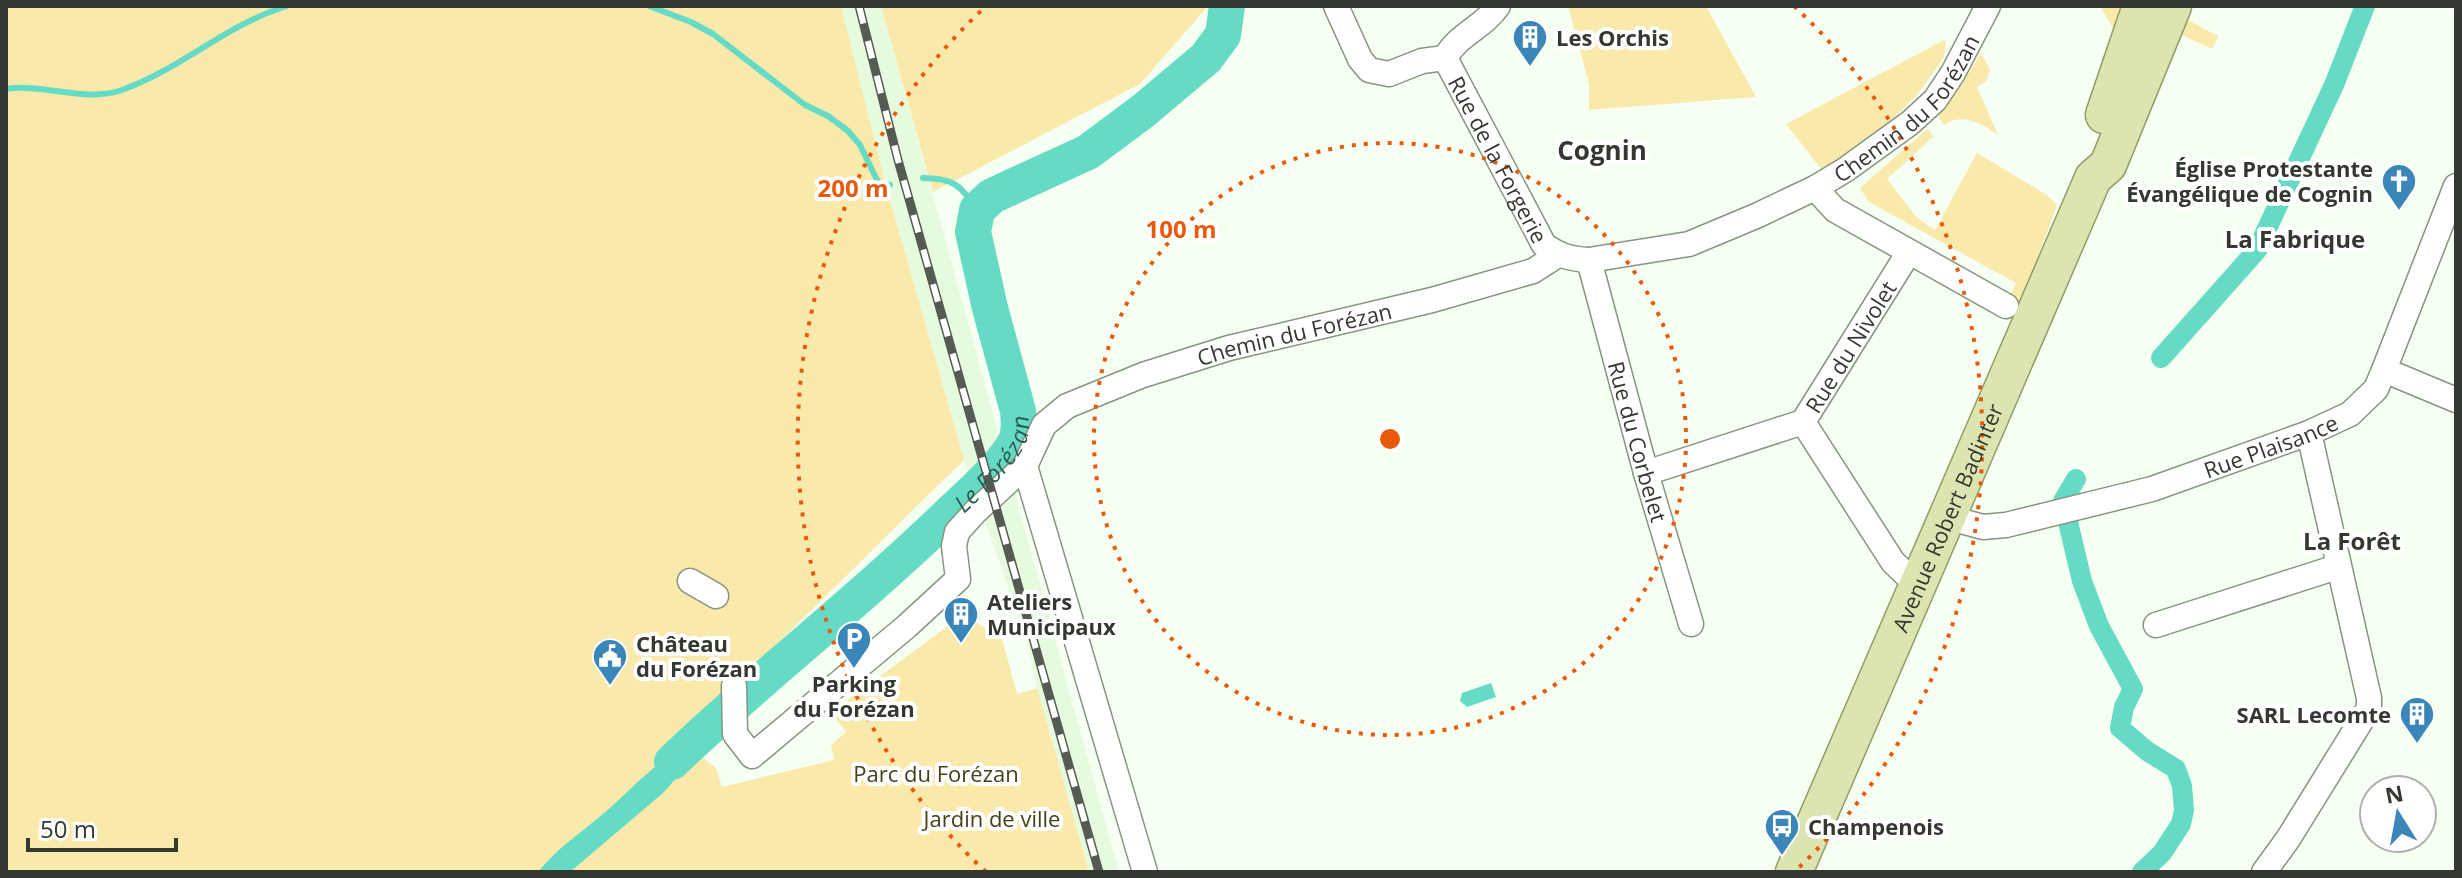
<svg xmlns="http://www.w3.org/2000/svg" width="2462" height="878" font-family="'Open Sans',sans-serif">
<rect width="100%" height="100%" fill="#f5fff2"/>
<path fill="#e6fade" d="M841 6H881L1119 872H1089L1037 688 1028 645 964 460 885 182Z"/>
<path fill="#f9e9ab" d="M6 6H841L885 182 964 460 714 706 715 742 702 757 716 768 722 787 834 760 831 745 846 732 824 704 835 696 842 704 963 615 1002 638 1017 694 1037 688 1089 872H6Z
M881 6H1208L1140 84 933 192Z
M1568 6H1706L1756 97 1589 110V84Z
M2100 6H2124L2116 33Z
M2186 19 2218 36 2212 49 2179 34Z
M1946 39 1944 57 1918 94 1875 137 1822 170 1786 124Z
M1981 53 1990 70 1986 81 1977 87 1998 135C1982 124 1962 112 1944 125L1938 116 1961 86Z
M1927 129 1934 136 1887 179 1917 218 1935 230 1977 153 2047 195 2057 205 2029 281 2018 303 2009 298 2016 283 1869 202 1860 188Z"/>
<path fill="#65dbc5" d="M1491 683 1496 697 1467 707 1460 701 1462 693Z
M704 723 714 736 663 793 570 872H538C557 848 581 833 604 813 624 796 639 779 660 763L664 765Z"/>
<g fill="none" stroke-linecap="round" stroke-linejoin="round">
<path stroke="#65dbc5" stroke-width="6" d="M649 6 691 22 713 34 805 105 828 116 848 131 860 145 877 180 881 184 890 185
M6 89C45 83 84 103 122 90 181 69 227 24 287 6
M923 178C953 178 961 185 977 210"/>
<path stroke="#65dbc5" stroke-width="20" d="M2161 358 2257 250 2334 85 2365 6
M2076 479 2063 501 2082 581 2099 626 2133 689 2124 707 2120 728 2147 751 2176 769 2182 786 2184 810 2181 824 2162 853 2142 872"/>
<path stroke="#65dbc5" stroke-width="36" id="s1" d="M672 762C760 677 858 603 946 517 966 498 1004 465 1016 441 1020 431 1019 421 1018 411L990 308 973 232 977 210 992 196 1088 152 1143 111 1206 58 1223 35 1227 6"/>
<g stroke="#869581" stroke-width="27">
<g id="minor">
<path id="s2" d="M1336 6 1360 59 1369 70 1389 74 1422 61 1445 58 1544 245C1559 256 1571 259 1589 260L1689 244 1756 216 1815 188 1845 170 1910 123 1935 100 1953 73 1988 6"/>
<path d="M1445 58C1459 33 1483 28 1498 6"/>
<path d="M1815 188 1835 210 2006 306"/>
<path id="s3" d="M1589 260 1646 473 1691 624"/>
<path d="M2384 370 2456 400"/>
<path d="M1803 422 1893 562 1917 585"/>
<path d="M1025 466 1145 872"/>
<path id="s4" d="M1646 473 1803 422 1909 252"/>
<path id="s5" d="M1946 517 1983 527 2006 525 2152 489 2309 433 2350 414 2376 389 2384 370 2456 186"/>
<path d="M690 581 716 596"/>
<path d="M2156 625 2337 567"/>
<path id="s6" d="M734 686 735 734 752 756 907 626 958 579 954 546 957 532 975 512 1025 466 1044 425 1067 406 1143 375 1229 348 1432 300 1533 271 1558 255"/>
<path d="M2264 872 2288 839 2369 708V698L2309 433"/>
</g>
</g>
<g stroke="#929d64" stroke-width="39">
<g id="primary">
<path d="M2104 115 2141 6"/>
<path id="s7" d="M1794 872 2088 190 2093 178 2108 165 2173 6"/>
</g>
</g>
<use href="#minor" stroke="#fff" stroke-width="24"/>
<use href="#primary" stroke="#dce5b2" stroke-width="36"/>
<g stroke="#555b53" stroke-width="9">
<path id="rail" d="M859 6 898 160 1099 872"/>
</g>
<use href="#rail" stroke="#fff" stroke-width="6" stroke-dasharray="18" stroke-linecap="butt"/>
</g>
<g fill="none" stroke="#e8590c" stroke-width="4" stroke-dasharray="4 8">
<circle cx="1390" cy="439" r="296"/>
<path d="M986 872A592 592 0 0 1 986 6M1794 6A592 592 0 0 1 1794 872"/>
</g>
<defs>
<g id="building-pin" transform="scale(1.8)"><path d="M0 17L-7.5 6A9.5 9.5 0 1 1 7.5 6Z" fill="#3b86b9" stroke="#fff"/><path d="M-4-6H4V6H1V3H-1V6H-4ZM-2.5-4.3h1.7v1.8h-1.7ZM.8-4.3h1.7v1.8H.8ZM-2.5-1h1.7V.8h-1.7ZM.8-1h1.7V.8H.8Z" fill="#fff"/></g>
<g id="church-pin" transform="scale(1.8)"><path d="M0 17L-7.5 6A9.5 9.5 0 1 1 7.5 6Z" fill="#3b86b9" stroke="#fff"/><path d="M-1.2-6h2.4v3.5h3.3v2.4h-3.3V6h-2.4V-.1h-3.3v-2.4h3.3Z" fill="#fff"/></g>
<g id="parking-pin" transform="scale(1.8)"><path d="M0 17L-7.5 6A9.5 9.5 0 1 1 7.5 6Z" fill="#3b86b9" stroke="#fff"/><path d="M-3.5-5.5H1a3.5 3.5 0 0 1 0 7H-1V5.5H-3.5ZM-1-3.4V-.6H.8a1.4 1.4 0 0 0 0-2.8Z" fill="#fff"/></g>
<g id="civic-pin" transform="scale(1.8)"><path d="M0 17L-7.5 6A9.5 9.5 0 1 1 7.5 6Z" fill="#3b86b9" stroke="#fff"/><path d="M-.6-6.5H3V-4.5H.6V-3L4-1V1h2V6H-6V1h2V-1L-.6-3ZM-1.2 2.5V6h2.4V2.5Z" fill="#fff"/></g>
<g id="bus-pin" transform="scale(1.8)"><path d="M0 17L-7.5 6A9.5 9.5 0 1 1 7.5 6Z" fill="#3b86b9" stroke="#fff"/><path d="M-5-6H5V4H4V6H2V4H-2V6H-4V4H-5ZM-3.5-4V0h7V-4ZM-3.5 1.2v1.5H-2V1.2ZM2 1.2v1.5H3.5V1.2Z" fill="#fff"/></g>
</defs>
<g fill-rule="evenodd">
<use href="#building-pin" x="1530" y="37"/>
<use href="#church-pin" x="2399" y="181"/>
<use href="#building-pin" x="961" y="614"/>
<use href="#parking-pin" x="854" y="639"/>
<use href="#civic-pin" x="610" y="656"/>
<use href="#building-pin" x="2417" y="714"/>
<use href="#bus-pin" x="1782" y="826"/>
</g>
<g text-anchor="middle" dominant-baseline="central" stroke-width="8" stroke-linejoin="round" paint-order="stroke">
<g font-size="22" font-weight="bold" fill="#333931" stroke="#fff" text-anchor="start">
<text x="1556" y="37">Les Orchis</text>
<text x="2373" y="168" text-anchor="end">Église Protestante<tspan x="2373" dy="25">Évangélique de Cognin</tspan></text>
<text x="987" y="601">Ateliers<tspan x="987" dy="25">Municipaux</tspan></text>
<text x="636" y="643">Château<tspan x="636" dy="25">du Forézan</tspan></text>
<text x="854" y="683" text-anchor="middle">Parking<tspan x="854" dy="25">du Forézan</tspan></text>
<text x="2391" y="714" text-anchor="end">SARL Lecomte</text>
<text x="1808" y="826">Champenois</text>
</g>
<g font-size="22" fill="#333931" stroke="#fff">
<text stroke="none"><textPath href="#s2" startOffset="774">Chemin du Forézan</textPath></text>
<text stroke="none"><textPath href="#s2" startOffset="266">Rue de la Forgerie</textPath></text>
<text stroke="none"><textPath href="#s6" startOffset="804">Chemin du Forézan</textPath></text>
<text stroke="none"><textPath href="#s4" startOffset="254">Rue du Nivolet</textPath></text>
<text stroke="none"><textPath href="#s3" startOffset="188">Rue du Corbelet</textPath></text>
<text stroke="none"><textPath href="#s5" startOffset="338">Rue Plaisance</textPath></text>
<text stroke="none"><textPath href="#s7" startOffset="386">Avenue Robert Badinter</textPath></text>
</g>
<g font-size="22" fill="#483e18" stroke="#fff">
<text x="936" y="773">Parc du Forézan</text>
<text x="992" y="818">Jardin de ville</text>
</g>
<g font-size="24" font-weight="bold" fill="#333931" stroke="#fff">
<text x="2295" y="238">La Fabrique</text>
<text x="2352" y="540">La Forêt</text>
</g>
<g font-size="24" font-style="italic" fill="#2d5f55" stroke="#fff">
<text stroke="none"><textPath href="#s1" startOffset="440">Le Forézan</textPath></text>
</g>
<g font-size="26" font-weight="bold" fill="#333931" stroke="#fff">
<text x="1602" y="150">Cognin</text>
</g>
</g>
<circle cx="1390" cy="439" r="12" fill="#e8590c" stroke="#fff" stroke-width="4"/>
<g font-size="24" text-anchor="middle" font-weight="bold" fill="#e8590c" stroke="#fff" stroke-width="8" stroke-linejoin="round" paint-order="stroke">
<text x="853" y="197">200 m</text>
<text x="1181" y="238">100 m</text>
</g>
<rect width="2462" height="878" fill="none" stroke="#333931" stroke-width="16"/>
<g transform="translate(2398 814) rotate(349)"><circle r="38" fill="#ffffff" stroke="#adb0ad" stroke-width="2"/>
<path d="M0-6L14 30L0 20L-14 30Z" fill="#3b86b9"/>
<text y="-12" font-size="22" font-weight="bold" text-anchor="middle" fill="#333931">N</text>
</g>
<path d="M28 838v12h148v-12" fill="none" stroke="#333931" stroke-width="4"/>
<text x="40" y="838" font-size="24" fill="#333931" stroke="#ffffff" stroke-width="6" paint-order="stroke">50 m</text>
</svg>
